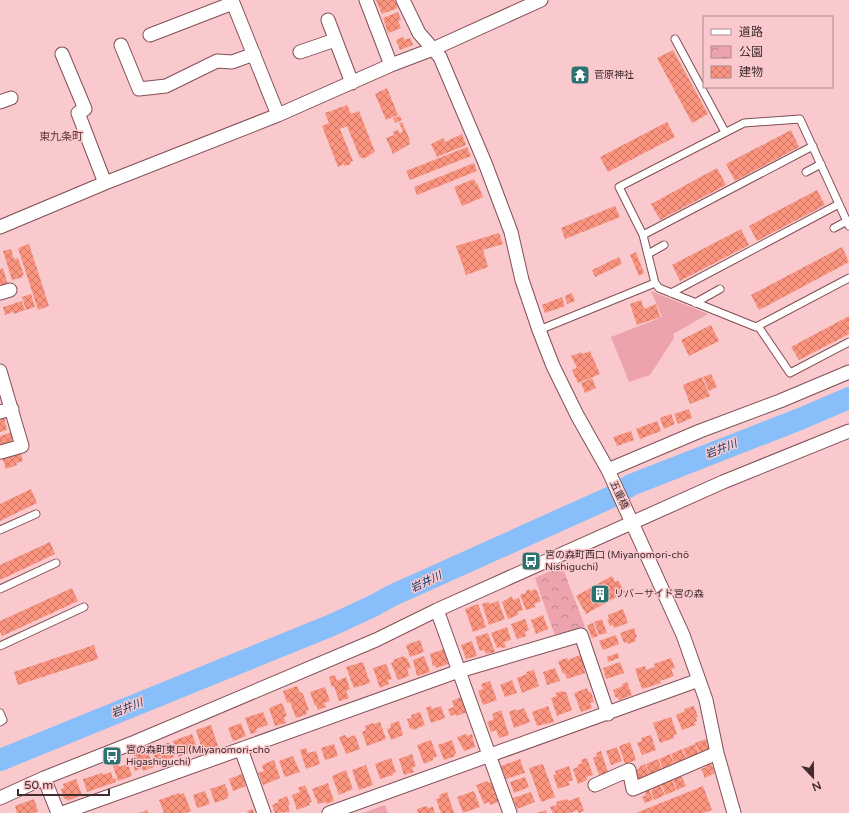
<svg xmlns="http://www.w3.org/2000/svg" width="849" height="813" font-family="'Varela Round','Noto Sans JP',sans-serif">
<defs>
<pattern id="park-crowns" width="20" height="18" patternUnits="userSpaceOnUse"><rect width="20" height="18" fill="#eca3ab"/><path d="M2 6a3 3 0 1 1 6 0M12 15a3 3 0 1 1 6 0" fill="none" stroke="#c1858c"/></pattern>
<pattern id="building-cross-hatch" width="8" height="8" patternUnits="userSpaceOnUse"><rect width="8" height="8" fill="#fb947f"/><path d="M0 0l8 8M0 8l8-8" fill="none" stroke="#cd7968"/></pattern>
</defs>
<rect width="100%" height="100%" fill="#f9c9cd"/>
<path fill="#eca3ab" d="M651 291 708 314 673 334 674 338 650 375 629 382 611 337 662 317Z"/>
<path fill="url(#park-crowns)" d="M562 566 585 627 555 636 535 578Z
M385 805 388 813H363Z"/>
<g fill="none" stroke-linecap="round" stroke-linejoin="round">
<path stroke="#88befa" stroke-width="22" d="M0 760 332 625 375 605 391 596 611 497 631 485 800 419 849 398"/>
</g>
<path fill="url(#building-cross-hatch)" d="M376 0H395L398 8 382 14Z
M398 12 401 20 398 21 401 28 388 33 383 18Z
M403 37 405 40 410 38 413 45 400 50 396 40Z
M673 50 708 114 692 123 657 58Z
M387 88 398 115 386 120 375 94Z
M347 105 351 114 359 111 375 152 369 155V156L363 159 362 157 360 158 347 126 340 129 353 161 350 162 351 164 344 166V164L338 167 322 126 329 123 325 113Z
M400 116 402 120 395 123 393 118Z
M402 122 410 140 409 141 410 144 393 154 386 138 394 135 393 132 398 130 400 133 403 132 399 123Z
M667 122 675 137 608 172 600 157Z
M791 130 799 147 735 181 726 164Z
M462 134 466 145 437 157 431 144 443 138 445 142Z
M467 147 471 156 410 180 406 171Z
M474 163 477 171 417 195 414 187Z
M717 168 726 185 660 220 651 204Z
M474 179 476 184 477 183 483 197 462 206 454 187Z
M817 190 825 205 757 241 749 226Z
M615 206 620 217 565 239 561 228Z
M741 229 749 245 680 281 672 265Z
M499 233 503 244 483 250 488 267 466 275 456 246Z
M29 244 49 306 38 310 18 248Z
M842 247 849 262 759 310 751 295Z
M11 249 14 259 18 258 24 275 22 276 23 277 12 280 3 251Z
M636 252 644 273 639 276 630 255Z
M619 257 622 264 595 277 592 270Z
M3 268 8 285 2 287V285H0V269Z
M572 293 575 301 567 304 565 296Z
M31 294 35 307 26 310 22 297Z
M562 297 565 306 545 313 542 305Z
M641 300 644 309 656 304 660 317 637 325 630 304Z
M22 301 25 310 14 314 13 312 5 315 3 307Z
M849 316V334L799 360 791 347Z
M711 325 719 341 689 356 681 340Z
M590 351 600 374 578 383 572 370 577 368 571 356 582 352V354Z
M711 374 717 387 709 391 703 377Z
M702 377 710 396 690 404 683 385Z
M592 378 596 388 585 393 581 383Z
M689 409 692 418 678 424 674 414Z
M671 414 675 424 664 429 660 418Z
M4 417 7 430 0 432V418Z
M657 421 661 431 640 439 636 429Z
M631 431 634 440 617 446 613 437Z
M13 432 15 438 12 439 13 443 0 447V436Z
M21 453 23 461 16 463 17 465 6 469 2 457Z
M31 489 37 503 0 521V504Z
M50 542 55 554 0 580V565Z
M612 576 615 582 618 580 625 592 586 614 576 596Z
M72 588 78 601 2 636 0 631V621Z
M529 589 530 591 536 589 541 601 534 604 536 607 526 610 520 595 526 593V591Z
M512 596 513 600 519 598 523 610 517 612 518 615 508 619 502 602Z
M498 601 505 619 489 625 482 604 489 602 490 604Z
M478 604 486 627 473 632 465 609Z
M623 609 628 623 614 628 613 625 610 626 607 619H609L608 615Z
M543 615 548 629 536 634 531 620Z
M525 619 529 630 525 632 526 636 517 639 511 624Z
M602 619 607 633 599 635 594 622Z
M593 623 598 636 592 638 587 625Z
M507 627 511 640 504 642 506 647 502 648 501 647 497 648 491 633Z
M634 628 637 637 635 638 636 641 628 644 627 642 624 643 620 633Z
M488 633 495 652 486 654 484 650 480 651 475 637Z
M616 635 619 644 603 650 599 641Z
M420 640 424 652 410 657 406 645Z
M472 641 477 656 466 659 461 645Z
M94 645 98 659 18 685 14 672Z
M444 649 448 664 436 668 435 665 433 666 430 654Z
M618 653 619 658 608 662 607 657Z
M580 655 585 669 584 670 585 673 567 679 565 673 563 674 558 661 567 658 568 660Z
M404 656 405 658H407L411 668 407 669 409 676 398 680 391 663 394 662 393 660Z
M424 656 430 672 417 676 413 660Z
M671 658 675 668 671 669 674 676 660 681 661 683 642 689 635 669 645 666 646 670 655 667 654 664Z
M363 662 370 683 354 688 346 667Z
M620 662 624 673 606 679 603 668Z
M386 664 392 679 388 680 389 684 380 688 373 668Z
M555 668 560 681 547 685 543 672Z
M534 670 539 686 522 693 517 678 527 674 526 672Z
M335 675 337 681 346 677 350 689 346 691 349 698 339 701 334 686 332 687 329 677Z
M512 680 517 693 505 697 500 685Z
M490 681 497 700 483 705 478 691 483 689 481 684Z
M627 682 632 695 619 700 618 697 616 698 613 690 623 686 622 684Z
M297 686 300 693 302 692 309 710 306 711 307 714 296 718 290 702 287 703 283 691Z
M325 687 330 701 324 703 326 707 318 710 316 705 315 706 310 692Z
M587 688 589 693 591 692 594 702 590 703 592 708 581 712 574 693Z
M563 691V692H566L572 710 557 716 551 698 557 696 555 693Z
M461 697 467 712 456 716V714L451 716 448 709 454 707 452 701Z
M282 703 287 716 284 717 286 723 275 726 269 708Z
M431 706 432 709 441 706 445 718 431 723 426 708Z
M548 706 554 722 537 726 532 712Z
M694 706 698 717 696 718 697 721 694 722 696 725 682 730 676 715 685 711 684 709Z
M524 708 530 722 514 728 509 712 516 709V711Z
M501 710 509 735 499 738 496 730 491 732 487 722 494 719 492 714Z
M263 712 268 725 256 729 257 732 251 734 245 718Z
M420 712 425 725 413 730 412 728 410 729 407 719 412 718 411 715Z
M671 717 677 734 673 736 674 738 660 743 653 723Z
M399 721 403 735 391 740 387 729 391 728 390 724Z
M380 722 386 739 367 746 362 732 366 730 365 726 373 723 374 724Z
M241 723 246 736 233 741 228 728Z
M211 725 218 746 203 752 196 730Z
M192 734 197 748 190 751 191 752 178 757 173 741Z
M466 734 467 736 472 734 475 747 464 751 457 737Z
M345 735 347 738 355 735 360 749 346 754 339 737Z
M651 735 656 750 642 755 637 743 642 741 641 738Z
M706 739 709 750 700 754 695 743Z
M431 740 437 756 433 758V760L424 764 417 745Z
M452 740 456 753 454 754 455 756 444 760 438 745Z
M630 742 636 760 625 764 619 746Z
M167 743H169L174 757 163 761 164 764 158 766 157 763H156L151 750Z
M334 744 338 756 325 760 321 748Z
M695 744 699 755 688 761 683 749Z
M144 746 145 748 146 747 154 767 143 771 142 768 135 771 131 760 135 758 133 752 136 751 135 750Z
M617 747 622 761 611 765 606 751Z
M306 748 308 753 316 751 320 764 306 769 300 750Z
M682 749 686 759 682 761 683 762 675 765 671 754Z
M601 751 608 772 599 775 593 758 597 756 596 753Z
M412 754 416 766 412 768 414 772 404 775 399 759Z
M670 754 674 764 668 767 669 768 664 771 659 759Z
M293 756 300 772 285 777 279 761Z
M116 758 119 767 128 764 132 776 118 781 111 760Z
M391 758 396 772 393 773V775L380 779 375 764Z
M587 758 593 775 586 777 587 780 578 784 573 769 578 767V765L582 763 581 760Z
M520 759 525 773 506 779 501 766Z
M658 759 662 770 650 776 646 764Z
M274 760 280 778 263 785 258 773 264 771 262 765Z
M710 761 715 773 705 778 701 769 706 767 705 764Z
M543 764 555 797 541 802 529 768Z
M645 764 650 776 638 781 634 771 640 768 639 767Z
M366 765 373 785 359 790 352 770Z
M569 766 573 780 568 782 570 785 558 789 553 775 556 774 555 771Z
M346 770 353 789 339 795 332 776Z
M111 772 113 779 115 778 116 782 87 792 83 779 102 773 103 775Z
M242 774 246 786 233 791 229 779Z
M681 775 686 786 677 790 673 780 676 779 675 777Z
M525 777 529 787 514 793 510 782Z
M76 779 82 795 67 801V799H64L61 789 64 788 63 784Z
M672 780 676 790 666 795 661 784Z
M487 781 488 783 491 782 498 802 490 805 489 802 484 804 476 785Z
M328 783 334 801 326 804V802L318 804 312 789Z
M225 784 229 795 227 796 228 798 215 803 210 789Z
M305 785 312 802 309 803 310 805 297 810 292 795 300 792 298 788Z
M660 785 665 795 654 800 651 791 654 789 653 788Z
M703 786 712 810 704 813H636Z
M649 789 653 800 645 803 642 797 646 795 645 791Z
M205 791 210 804 197 808 193 795Z
M474 791 480 807 463 813 457 797Z
M447 792 454 813H441L436 799 440 798 439 795Z
M531 792 535 802 517 809 513 798Z
M179 793 180 795 184 793 191 811 186 813H164L159 800Z
M287 796 290 805 288 806 290 812 275 813 272 805 279 802 278 800Z
M579 797 584 811 579 813 577 810 570 813H553L550 807 557 805 556 802 567 799 568 801Z
M34 799 38 811 34 813H17L15 806Z
M427 806 428 808 433 807 435 813H418L417 809Z
M253 809 254 813H248L247 811Z
M147 810 148 813H139Z
M546 810 547 813H537Z"/>
<g fill="none" stroke-linecap="round" stroke-linejoin="round">
<g stroke="#824f55" stroke-width="9">
<path id="lane" d="M675 39 725 132
M806 172 821 164
M849 226 800 119 744 123 619 187 643 235 655 283 659 288 756 327 849 278
M834 228 847 221
M643 235 813 146
M648 254 664 245
M671 293 839 204
M695 303 720 289
M758 326 790 373 849 342
M539 330 655 283
M0 530 36 514
M0 589 56 563
M0 646 84 607
M0 713 3 720 0 722"/>
</g>
<g stroke="#824f55" stroke-width="15">
<path id="street" d="M366 0 391 65
M403 0 419 33 440 57 485 163 511 232 522 280 539 330 553 366 577 415 608 470 683 635 706 700 717 753 734 813
M328 20 352 83
M150 35 233 3 278 115
M121 45 139 89 166 86 217 61 232 62 254 54
M300 52 335 40
M62 54 85 109 78 113 105 183
M0 102 11 98
M0 227 105 183 278 115 391 65 433 49 541 0
M0 293 10 290
M0 371 22 446 1 452
M0 412 12 409
M608 470 700 431 780 401 849 372
M437 610 510 813
M241 749 264 813
M44 778 58 813
M595 785 629 770 633 789 717 753
M0 798 44 778 135 742 376 640 437 610 723 482 849 431
M62 813 459 671 581 635 608 714
M329 813 699 680"/>
</g>
<use href="#lane" stroke="#fff" stroke-width="7"/>
<use href="#street" stroke="#fff" stroke-width="13"/>
</g>
<defs>
<g id="temple-square" transform="scale(1)"><rect x="-9" y="-9" width="18" height="18" rx="4" fill="#2a7371" stroke="#f9c9cd"/><path d="M0-6L5-2H3V0L6.5 2.5H4V6H1.5V3h-3V6H-4V2.5H-6.5L-3 0V-2H-5Z" fill="#fff"/></g>
<g id="bus-square" transform="scale(1)"><rect x="-9" y="-9" width="18" height="18" rx="4" fill="#2a7371" stroke="#f9c9cd"/><path d="M-5-6H5V4H4V6H2V4H-2V6H-4V4H-5ZM-3.5-4V0h7V-4ZM-3.5 1.2v1.5H-2V1.2ZM2 1.2v1.5H3.5V1.2Z" fill="#fff"/></g>
<g id="building-square" transform="scale(1)"><rect x="-9" y="-9" width="18" height="18" rx="4" fill="#2a7371" stroke="#f9c9cd"/><path d="M-4-6H4V6H1V3H-1V6H-4ZM-2.5-4.3h1.7v1.8h-1.7ZM.8-4.3h1.7v1.8H.8ZM-2.5-1h1.7V.8h-1.7ZM.8-1h1.7V.8H.8Z" fill="#fff"/></g>
</defs>
<g fill-rule="evenodd">
<use href="#temple-square" x="580" y="75"/>
<use href="#bus-square" x="531" y="561"/>
<use href="#building-square" x="600" y="594"/>
<use href="#bus-square" x="112" y="756"/>
</g>
<g text-anchor="middle" dominant-baseline="central" stroke-width="3" stroke-linejoin="round" paint-order="stroke">
<g font-size="10" fill="#422c2e" stroke="#f9c9cd" text-anchor="start">
<text x="594" y="75">菅原神社</text>
<text x="545" y="555">宮の森町西口 (Miyanomori-chō<tspan x="545" dy="12">Nishiguchi)</tspan></text>
<text x="614" y="594">リバーサイド宮の森</text>
<text x="126" y="750">宮の森町東口 (Miyanomori-chō<tspan x="126" dy="12">Higashiguchi)</tspan></text>
</g>
<g font-size="10" fill="#422c2e" stroke="#f9c9cd">
<text transform="translate(619 495) rotate(65)">五重橋</text>
</g>
<g font-size="11" fill="#67373e" stroke="#f9c9cd">
<text x="61" y="136">東九条町</text>
</g>
<g font-size="11" font-style="italic" fill="#0f3f6e" stroke="#f9c9cd">
<text transform="translate(721 449) rotate(-22)">岩井川</text>
<text transform="translate(426 582) rotate(-25)">岩井川</text>
<text transform="translate(127 708) rotate(-22)">岩井川</text>
</g>
</g>
<rect x="703" y="16" width="130" height="72" fill="#f9c9cd" stroke="#b08a8d"/>
<rect x="711" y="29" width="20" height="6" fill="#ffffff" stroke="#b08a8d"/>
<text x="739" y="36" font-size="12" fill="#422c2e">道路</text>
<rect x="711" y="46" width="20" height="12" fill="url(#park-crowns)" stroke="#b08a8d"/>
<text x="739" y="56" font-size="12" fill="#422c2e">公園</text>
<rect x="711" y="66" width="20" height="12" fill="url(#building-cross-hatch)" stroke="#b08a8d"/>
<text x="739" y="76" font-size="12" fill="#422c2e">建物</text>
<g transform="translate(813 777) rotate(158)" stroke="#f9c9cd" stroke-width="3" paint-order="stroke">
<path d="M0-3L7 15L0 10L-7 15Z" fill="#422c2e"/>
<text y="-6" font-size="11" font-weight="bold" text-anchor="middle" fill="#422c2e">N</text>
</g>
<path d="M18 789v6h91v-6" fill="none" stroke="#422c2e" stroke-width="2"/>
<text x="24" y="789" font-size="12" fill="#422c2e" stroke="#f9c9cd" stroke-width="3" paint-order="stroke">50 m</text>
</svg>
